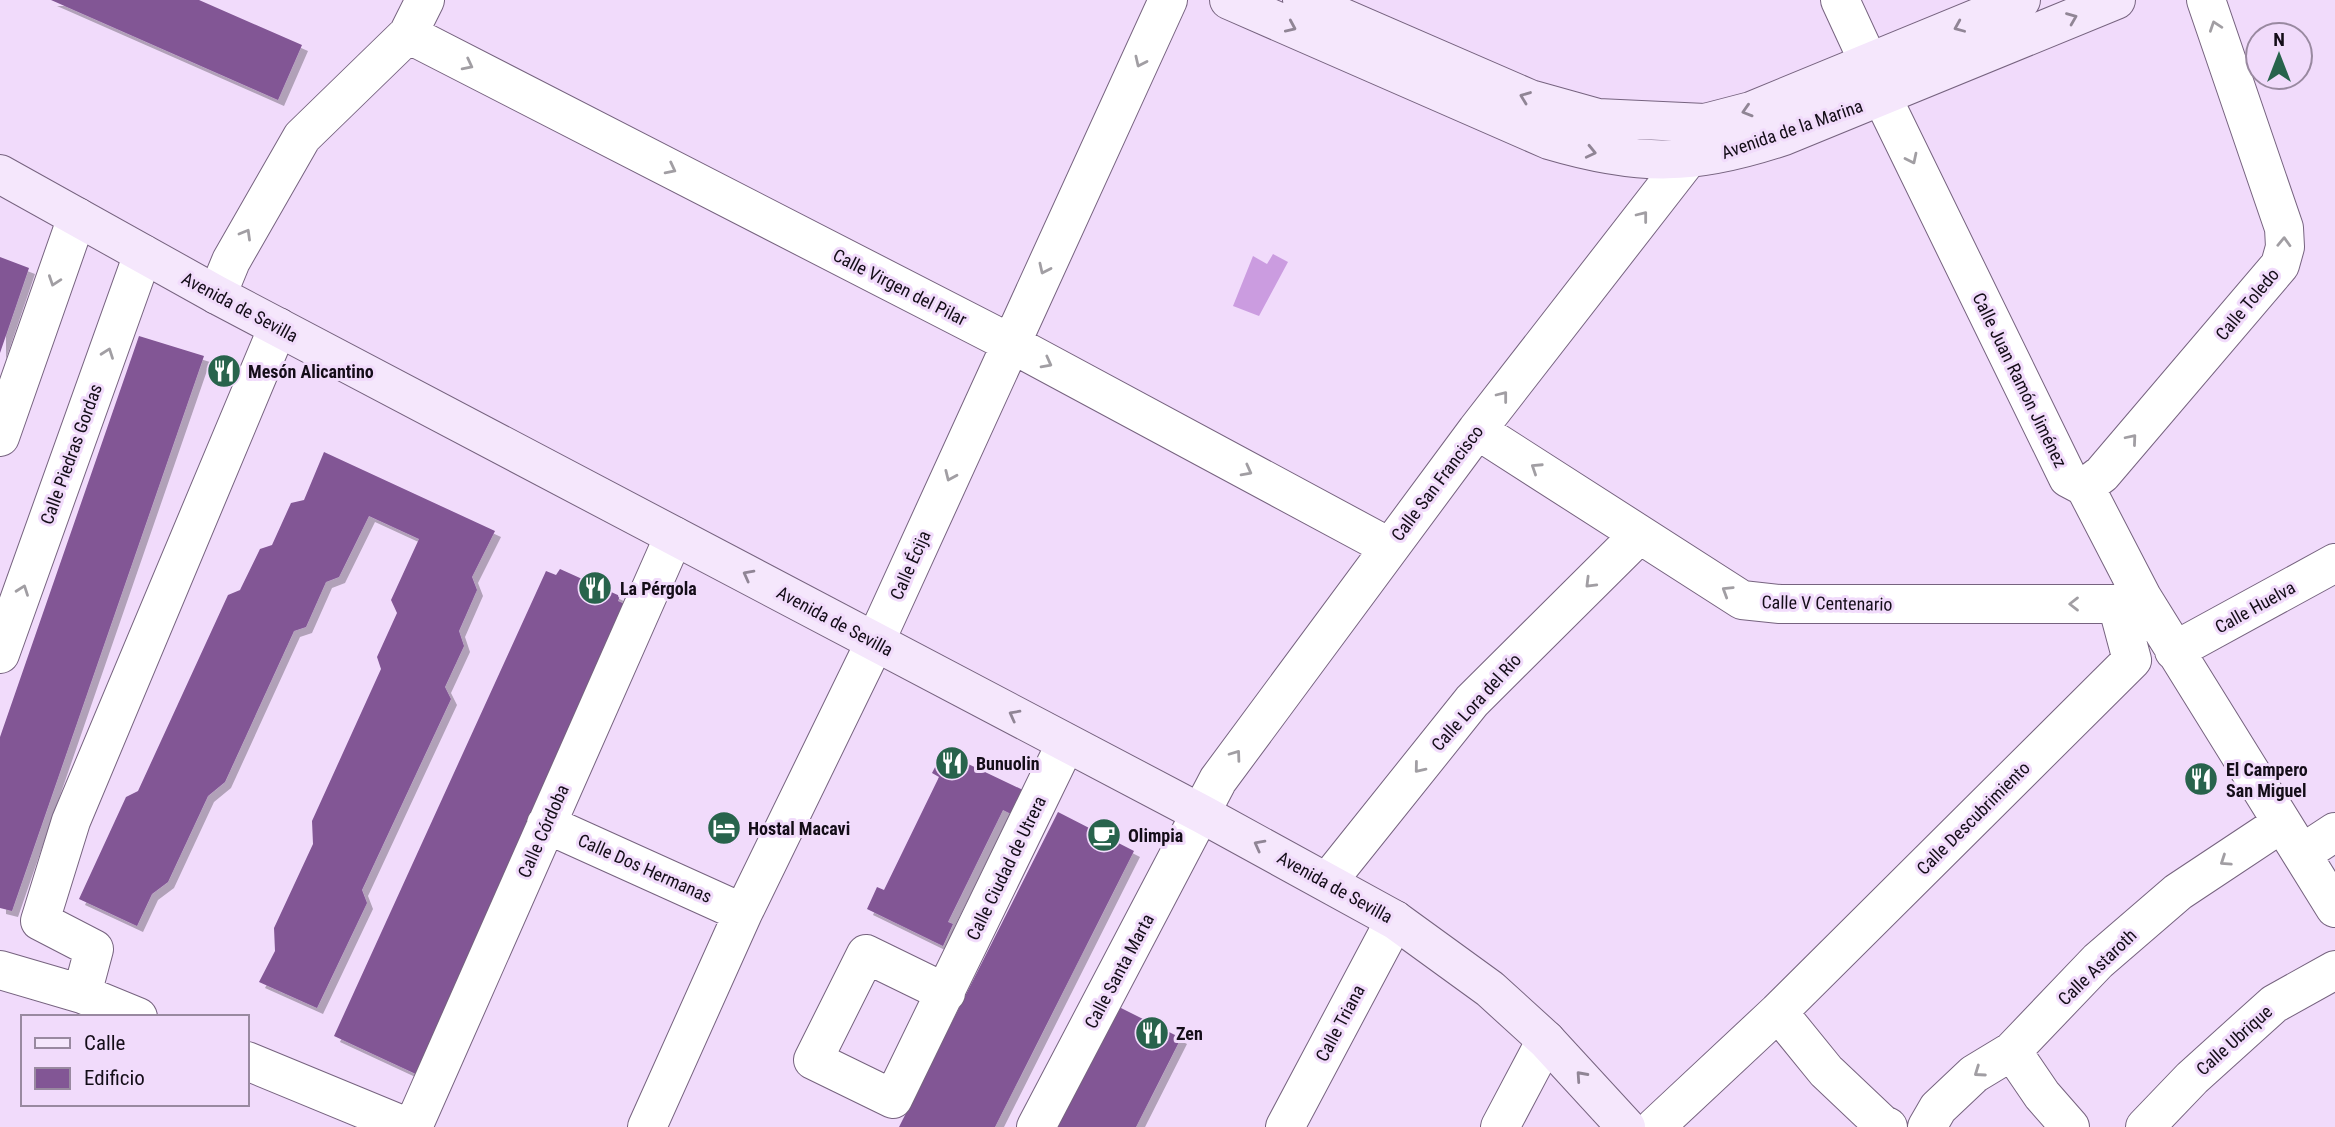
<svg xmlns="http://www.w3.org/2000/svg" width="2335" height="1127" font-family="'Roboto Condensed',sans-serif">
<defs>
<filter id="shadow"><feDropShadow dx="6" dy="6" stdDeviation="0" flood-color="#0004"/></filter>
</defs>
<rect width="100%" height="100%" fill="#f1dbfb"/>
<path fill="#cb9ce0" d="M1273 254 1288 262 1259 316 1233 306 1253 256 1267 264Z"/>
<path fill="#825695" filter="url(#shadow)" d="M51 0H199L302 45 278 100Z
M0 257 29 268 0 353Z
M139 336 204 356 12 911 0 908V737Z
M324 452 495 531 472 577 477 590 459 631 464 646 445 687 451 699 362 890 367 903 317 1008 259 982 275 951 274 928 313 844 312 821 381 669 377 657 397 613 391 600 419 539 369 516 339 577 326 582 306 627 294 631 225 782 208 796 168 882 152 894 137 926 79 899 126 797 138 791 228 595 240 590 260 549 272 545 291 503 304 500Z
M560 569 620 596 618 601 631 607 418 1075 334 1036 546 571 556 575Z
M943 752 1023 790 1011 814 1003 810 948 922 953 924 943 946 867 909 877 887 884 890 939 777 932 773Z
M1058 812 1134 851 995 1127H899Z
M1113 1004 1181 1038 1136 1127H1050Z"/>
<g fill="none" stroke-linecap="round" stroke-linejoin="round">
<g stroke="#76637f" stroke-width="40">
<path id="street" d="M1840 0 1870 65
M408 34 1010 343 1389 547
M1882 97 2068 478 2085 487 2142 597 2335 908
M217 295 231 261 302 137 408 34 425 0
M1477 430 1742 600 1780 604H2117L2140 598
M0 437 77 217
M2085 487 2102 474 2280 265 2285 247 2284 228 2206 0
M2174 651 2335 563
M0 654 143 254
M546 824 743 913
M2303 853 2335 832
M1328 881 1472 701 1639 535
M0 970 82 994 138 1017
M946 993 866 954 813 1060 893 1099 1066 743
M82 994 94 949 40 921 71 821 278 327
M1778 1012 1826 1071 1882 1124 1888 1127
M2012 1051 2042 1095 2070 1127
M247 1061 407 1127
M413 1127 674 536
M647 1127 743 913 875 642 1168 0
M1036 1127 1218 780 1477 430 1686 161
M1285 1127 1395 920
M1500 1127 1546 1040
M1655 1127 1778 1012 2132 660 2117 604
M1927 1127 1938 1108 1974 1074 2012 1051 2098 961 2178 892 2282 823
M2145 1127 2192 1078 2274 1004 2335 970"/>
</g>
<g stroke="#76637f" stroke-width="40">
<path id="secondary" d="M1229 0 1549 140C1640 167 1695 166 1784 136L2116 0
M1302 0 1530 99 1598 118 1705 123 1751 111 2021 0
M0 174 217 295 1202 814 1395 920 1490 989 1546 1040 1626 1127"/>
</g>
<use href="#street" stroke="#fff" stroke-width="38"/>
<use href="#secondary" stroke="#f5e7fc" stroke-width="38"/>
</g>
<defs><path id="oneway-chevron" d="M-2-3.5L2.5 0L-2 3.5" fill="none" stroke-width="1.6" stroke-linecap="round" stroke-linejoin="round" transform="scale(1.75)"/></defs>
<g stroke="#908595">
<use href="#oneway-chevron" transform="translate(2072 18) rotate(-22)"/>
<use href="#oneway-chevron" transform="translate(1291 27) rotate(24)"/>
<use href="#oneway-chevron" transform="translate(1959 27) rotate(157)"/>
<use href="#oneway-chevron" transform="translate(1525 97) rotate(-159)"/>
<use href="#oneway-chevron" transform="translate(1747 111) rotate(163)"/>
<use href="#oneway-chevron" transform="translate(1591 152) rotate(13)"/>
<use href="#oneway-chevron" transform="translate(748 575) rotate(-152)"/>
<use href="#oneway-chevron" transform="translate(1014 715) rotate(-152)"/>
<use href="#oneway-chevron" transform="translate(1259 845) rotate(-152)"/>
<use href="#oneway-chevron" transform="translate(1581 1076) rotate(-132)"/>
</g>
<g stroke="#a19ea3">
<use href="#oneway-chevron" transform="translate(2215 26) rotate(-109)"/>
<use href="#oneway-chevron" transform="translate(1140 62) rotate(115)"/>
<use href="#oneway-chevron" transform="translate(468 65) rotate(27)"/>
<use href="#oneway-chevron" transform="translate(1912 159) rotate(64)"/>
<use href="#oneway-chevron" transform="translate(671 169) rotate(27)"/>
<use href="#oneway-chevron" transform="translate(1643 216) rotate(-52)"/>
<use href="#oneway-chevron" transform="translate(246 234) rotate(-60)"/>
<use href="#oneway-chevron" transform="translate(2284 242) rotate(-88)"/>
<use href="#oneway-chevron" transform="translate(1044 269) rotate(115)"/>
<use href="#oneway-chevron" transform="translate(54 281) rotate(109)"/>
<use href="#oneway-chevron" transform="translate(108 353) rotate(-70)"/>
<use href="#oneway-chevron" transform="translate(1047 363) rotate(28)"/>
<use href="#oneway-chevron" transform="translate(1503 396) rotate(-52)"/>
<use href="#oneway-chevron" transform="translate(2132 439) rotate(-50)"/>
<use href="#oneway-chevron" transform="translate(1536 468) rotate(-147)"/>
<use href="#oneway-chevron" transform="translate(1247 471) rotate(28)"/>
<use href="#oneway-chevron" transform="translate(950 476) rotate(114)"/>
<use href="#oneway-chevron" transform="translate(1590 583) rotate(135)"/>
<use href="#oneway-chevron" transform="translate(23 590) rotate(-70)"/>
<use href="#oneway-chevron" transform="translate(1727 591) rotate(-148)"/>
<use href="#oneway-chevron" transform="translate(2074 604) rotate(180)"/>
<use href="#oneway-chevron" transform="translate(1236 755) rotate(-54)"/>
<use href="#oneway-chevron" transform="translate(1419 768) rotate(129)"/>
<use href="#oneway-chevron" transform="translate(2225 861) rotate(146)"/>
<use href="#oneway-chevron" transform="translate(1979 1072) rotate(145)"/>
</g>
<defs>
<g id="restaurant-disc" transform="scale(1.75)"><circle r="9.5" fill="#28634c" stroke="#f1dbfb"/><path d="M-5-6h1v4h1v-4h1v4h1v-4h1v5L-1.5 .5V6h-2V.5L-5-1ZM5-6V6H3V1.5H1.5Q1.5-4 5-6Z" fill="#fff"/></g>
<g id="hotel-disc" transform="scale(1.75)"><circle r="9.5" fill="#28634c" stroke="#f1dbfb"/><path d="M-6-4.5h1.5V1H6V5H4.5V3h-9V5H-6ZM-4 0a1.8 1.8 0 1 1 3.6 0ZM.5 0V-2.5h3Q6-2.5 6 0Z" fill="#fff"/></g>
<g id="cafe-disc" transform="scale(1.75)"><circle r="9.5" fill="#28634c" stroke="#f1dbfb"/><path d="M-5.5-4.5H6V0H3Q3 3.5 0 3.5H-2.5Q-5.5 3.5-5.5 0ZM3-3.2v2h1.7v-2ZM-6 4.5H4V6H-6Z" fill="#fff"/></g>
</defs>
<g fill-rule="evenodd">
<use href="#restaurant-disc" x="224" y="371"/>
<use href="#restaurant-disc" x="595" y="588"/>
<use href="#restaurant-disc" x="952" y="763"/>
<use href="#restaurant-disc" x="2201" y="779"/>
<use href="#hotel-disc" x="724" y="828"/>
<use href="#cafe-disc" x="1104" y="835"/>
<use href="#restaurant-disc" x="1152" y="1033"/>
</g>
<g text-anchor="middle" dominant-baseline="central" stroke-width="6" stroke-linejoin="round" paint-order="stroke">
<g font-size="18" fill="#140d18" stroke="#f1dbfb">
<text transform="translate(1792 129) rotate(-19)">Avenida de la Marina</text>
<text transform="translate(900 287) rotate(27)">Calle Virgen del Pilar</text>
<text transform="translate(2247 304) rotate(-50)">Calle Toledo</text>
<text transform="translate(240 307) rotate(28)">Avenida de Sevilla</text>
<text transform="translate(2020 380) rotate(64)">Calle Juan Ramón Jiménez</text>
<text transform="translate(71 454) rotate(-70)">Calle Piedras Gordas</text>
<text transform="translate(1437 483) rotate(-53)">Calle San Francisco</text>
<text transform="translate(910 565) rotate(-66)">Calle Écija</text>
<text transform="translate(1827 603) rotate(1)">Calle V Centenario</text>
<text transform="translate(2255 607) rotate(-29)">Calle Huelva</text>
<text transform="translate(835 621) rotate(28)">Avenida de Sevilla</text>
<text transform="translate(1476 702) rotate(-48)">Calle Lora del Río</text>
<text transform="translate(1973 818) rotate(-45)">Calle Descubrimiento</text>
<text transform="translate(543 831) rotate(-66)">Calle Córdoba</text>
<text transform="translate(645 868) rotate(24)">Calle Dos Hermanas</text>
<text transform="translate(1006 868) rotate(-64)">Calle Ciudad de Utrera</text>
<text transform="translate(1335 887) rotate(29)">Avenida de Sevilla</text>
<text transform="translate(2097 967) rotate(-44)">Calle Astaroth</text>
<text transform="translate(1119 971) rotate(-62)">Calle Santa Marta</text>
<text transform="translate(1340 1023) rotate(-62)">Calle Triana</text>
<text transform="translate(2234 1040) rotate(-42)">Calle Ubrique</text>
</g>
<g font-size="18" font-weight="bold" fill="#140d18" stroke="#f1dbfb" text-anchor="start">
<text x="248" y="371">Mesón Alicantino</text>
<text x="620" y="588">La Pérgola</text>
<text x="976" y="763">Bunuolin</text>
<text x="2226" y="769">El Campero<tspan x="2226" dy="21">San Miguel</tspan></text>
<text x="748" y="828">Hostal Macavi</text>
<text x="1128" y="835">Olimpia</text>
<text x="1176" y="1033">Zen</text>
</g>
</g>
<rect x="21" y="1015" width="228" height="91" fill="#f1dbfb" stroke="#9989a0" stroke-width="2"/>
<rect x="35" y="1038" width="35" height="10" fill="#f5e7fc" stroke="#9989a0" stroke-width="2"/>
<text x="84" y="1050" font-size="21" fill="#140d18">Calle</text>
<rect x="35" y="1068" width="35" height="21" fill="#825695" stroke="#9989a0" stroke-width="2"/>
<text x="84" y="1085" font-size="21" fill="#140d18">Edificio</text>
<g transform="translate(2279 56)"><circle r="33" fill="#f1dbfb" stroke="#9989a0" stroke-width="2"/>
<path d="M0-5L12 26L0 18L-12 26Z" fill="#28634c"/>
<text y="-10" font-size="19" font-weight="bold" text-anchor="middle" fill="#140d18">N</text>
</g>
</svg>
